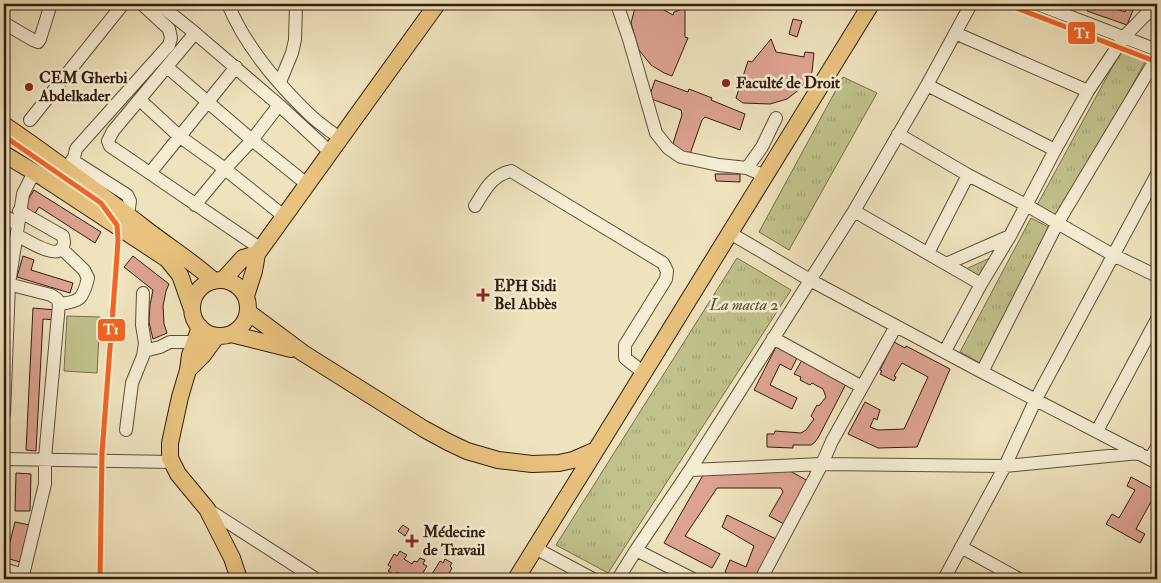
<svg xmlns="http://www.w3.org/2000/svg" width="1161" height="583" font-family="'IM FELL Double Pica',serif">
<defs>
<pattern id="park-tufts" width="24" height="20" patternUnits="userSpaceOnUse" patternTransform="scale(1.25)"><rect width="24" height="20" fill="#c0c18c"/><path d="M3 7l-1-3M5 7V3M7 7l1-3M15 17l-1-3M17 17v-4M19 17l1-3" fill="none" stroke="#a5a578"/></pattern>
</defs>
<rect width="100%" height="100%" fill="#efe3bd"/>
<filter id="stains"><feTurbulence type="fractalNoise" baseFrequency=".004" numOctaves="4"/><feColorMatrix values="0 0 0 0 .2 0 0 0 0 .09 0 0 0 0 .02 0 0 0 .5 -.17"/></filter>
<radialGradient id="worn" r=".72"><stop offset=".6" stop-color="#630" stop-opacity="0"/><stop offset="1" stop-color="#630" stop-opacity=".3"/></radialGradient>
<path fill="#c0c18c" stroke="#7a6e4d" d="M67 316 100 317 97 373 64 371Z"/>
<path fill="url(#park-tufts)" stroke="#7a6e4d" d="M1121 51 1146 60 1059 219 1036 207Z
M843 77 877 93 789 250 759 232Z
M1031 218 1052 229 980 363 960 352Z
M994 256 982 280 964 270Z
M737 258 791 290 608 573 556 545Z"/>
<path fill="#dda391" stroke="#331c0e" d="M636 4H653L673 15 674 12 685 8V37L688 38 672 76 664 73 651 65 639 50 631 23Z
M1090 4H1102L1125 12 1127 8 1133 10 1127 25 1087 11Z
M793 19 802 21 797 37 789 34Z
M771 39 776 52 804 57 805 52 814 53 812 72 800 89 787 99 770 104 743 103 736 98 748 61 752 62Z
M655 80 688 92 689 89 712 98 711 100 745 114 740 130 705 117 702 120 690 154 671 150 682 115 681 110 649 98Z
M715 174H740V182L716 181Z
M34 190 101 232 95 243 39 207 32 218 21 211Z
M4 226 16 235 6 275 4 274Z
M23 256 34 260 31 270 73 283 70 293 17 277Z
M133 256 169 284 166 291 163 306 164 324 167 333 153 339 149 322 150 305 153 290 124 267Z
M33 308 56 310V320L43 319 36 451 26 450Z
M894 342 905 348 906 346 950 369 917 447 878 448 848 434 865 402 880 410 877 420 874 418 870 427 878 430 904 429 928 377 902 363 894 376 896 377 894 381 880 374 882 371 880 370Z
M776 347 797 358 791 370 780 364 770 385 797 398 792 409 754 390Z
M802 360 846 384 818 438 814 443 811 445H793V448L767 447V434H774L775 431 801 433 806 430 814 419 811 416 817 405 819 406 826 397 823 389 812 383 810 385 800 380 801 377 794 374Z
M706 470 790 471 808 481 784 524 769 516 783 492 781 488H717L685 536 720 554 712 568 664 543Z
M16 473 31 474 30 511H15Z
M1131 477 1157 491V503L1152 500 1136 529 1145 534 1140 543 1106 524 1112 514 1119 518 1135 490 1127 486Z
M727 515 778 540 757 579H736L725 572 730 560 746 567 754 546 722 527Z
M15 522 30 525 20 562 6 558Z
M403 525 409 529 405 536 398 531Z
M400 551 407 555 404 559 412 564 414 561 417 562 420 558 425 560 423 564 427 566 421 576 416 574 413 579H408L397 572 395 575 388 571 391 567 388 565 394 554 397 556Z
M445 559 452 563 450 566 452 568 446 579H429L440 561 443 563Z
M372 574 380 579H368Z"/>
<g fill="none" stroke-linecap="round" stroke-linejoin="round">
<g stroke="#624e3a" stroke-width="14">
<path id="minor" d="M159 4 195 33
M228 4C244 44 277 83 308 113 318 123 330 131 341 139
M617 4 629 39 656 133 668 148 681 157 719 165 747 168 765 176
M1037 4 1157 50
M4 23 33 40 38 42 40 39 51 4
M955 33 1088 91
M167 67 252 140 308 185
M280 82 292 53 295 40 296 4
M927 85 1055 150
M141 101 179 136 225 169 252 140 279 105
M30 120 123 4
M898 134 968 175 1026 205 1113 255 1157 276
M72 160 127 195 130 201 128 215
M747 168 762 147 776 118
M71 171 76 149 169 45 171 38 169 29 142 4
M150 173 236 67
M195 205 225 169 285 217
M475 206C485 190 492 175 511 171L663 263 667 271 666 279 625 345V358L644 373
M854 211 981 284
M4 215 18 225
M730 233 810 280 982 372 1157 463
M18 236C27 240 55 259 62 248 65 244 64 241 63 236L19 211
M261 249 110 146 108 141 113 131 195 33 279 105 331 153
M928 253 968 175
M946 264 1010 236
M4 283 51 295 57 299 59 304 45 458V484L22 579
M59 304C80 302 83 299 88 278L84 270 62 249
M896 326 832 441 822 464 1005 466 1139 453
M773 338 862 387
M144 351 160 347 170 342H195
M945 351 981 284 1010 236 1055 150 1088 91 1124 37 1156 4
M982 372 1057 224 1151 67
M4 414 9 284 23 194 30 180 36 173
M126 430 132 383 143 356 145 343 142 325 143 293
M1097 431 1157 319
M4 459 172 462
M1150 459 1157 447
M690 470 854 211 927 85 971 4
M207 509 316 579
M961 547 1019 579
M535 548 593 579
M636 550 690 470 822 464
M4 569 23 575
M618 579 636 550 693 579
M761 579 822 464
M944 579 1005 466 1036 399 1157 174"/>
</g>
<g stroke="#331c0e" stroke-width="18">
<path id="major" d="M4 125C53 158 100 194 147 230 169 247 193 262 214 281
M4 154 44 178 167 259 180 275 192 309
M223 280 243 258 257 254
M192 308a28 28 0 1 1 56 0a28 28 0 1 1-56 0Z
M246 296 254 271 257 254 437 4
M248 312 303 353 424 429 448 442 467 451 498 460 532 464 559 463 573 460 596 450 871 4
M200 327 190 355 188 370 180 397 170 443V458L178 474 207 509 232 558 239 579
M231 334 291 349
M188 370 203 355 217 336
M516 579 596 450"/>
</g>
<use href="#minor" stroke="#f5edd4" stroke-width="12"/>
<use href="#major" stroke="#e8c27e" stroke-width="16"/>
<g stroke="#f5edd4" stroke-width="9">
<path id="tram-1" d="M1006 4 1157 62
M4 136 101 203 117 225 118 240 117 256 102 453 100 579"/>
</g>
<use href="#tram-1" stroke="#f26522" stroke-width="5"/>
</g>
<g fill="#8f2418" stroke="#f5edd4" stroke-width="2">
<circle cx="726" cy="83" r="5"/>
<circle cx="29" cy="87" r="5"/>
<path d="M480.5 287.5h5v5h5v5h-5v5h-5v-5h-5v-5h5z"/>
<path d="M409.5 533.5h5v5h5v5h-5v5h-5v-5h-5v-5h5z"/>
</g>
<g text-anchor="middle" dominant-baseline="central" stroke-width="5" stroke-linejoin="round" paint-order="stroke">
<g font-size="16" font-weight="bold" fill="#331c0e" stroke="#f5edd4" text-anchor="start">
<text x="39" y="78">CEM Gherbi<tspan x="39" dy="18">Abdelkader</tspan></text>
<text x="736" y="83">Faculté de Droit</text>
<text x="494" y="286">EPH Sidi<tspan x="494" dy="18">Bel Abbès</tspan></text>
<text x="423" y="532">Médecine<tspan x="423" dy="18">de Travail</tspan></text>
</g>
<g font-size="16" font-style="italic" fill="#5d4e34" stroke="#f5edd4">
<text x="744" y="305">La macta 2</text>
</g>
</g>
<g stroke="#f5edd4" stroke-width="2">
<rect x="1067" y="21" width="29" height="24" rx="5" fill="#f26522"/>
<rect x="97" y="318" width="29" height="24" rx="5" fill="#f26522"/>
</g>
<g font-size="14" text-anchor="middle" font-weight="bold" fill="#fff">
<text x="1082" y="38">T1</text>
<text x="111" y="334">T1</text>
</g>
<rect width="1161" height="583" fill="none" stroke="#efe3bd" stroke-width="20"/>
<rect x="5" y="5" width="1151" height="573" fill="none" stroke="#331c0e" stroke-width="2.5"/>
<rect x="10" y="10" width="1141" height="563" fill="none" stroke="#331c0e"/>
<rect width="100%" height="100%" filter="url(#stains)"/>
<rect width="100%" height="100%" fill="url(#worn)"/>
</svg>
